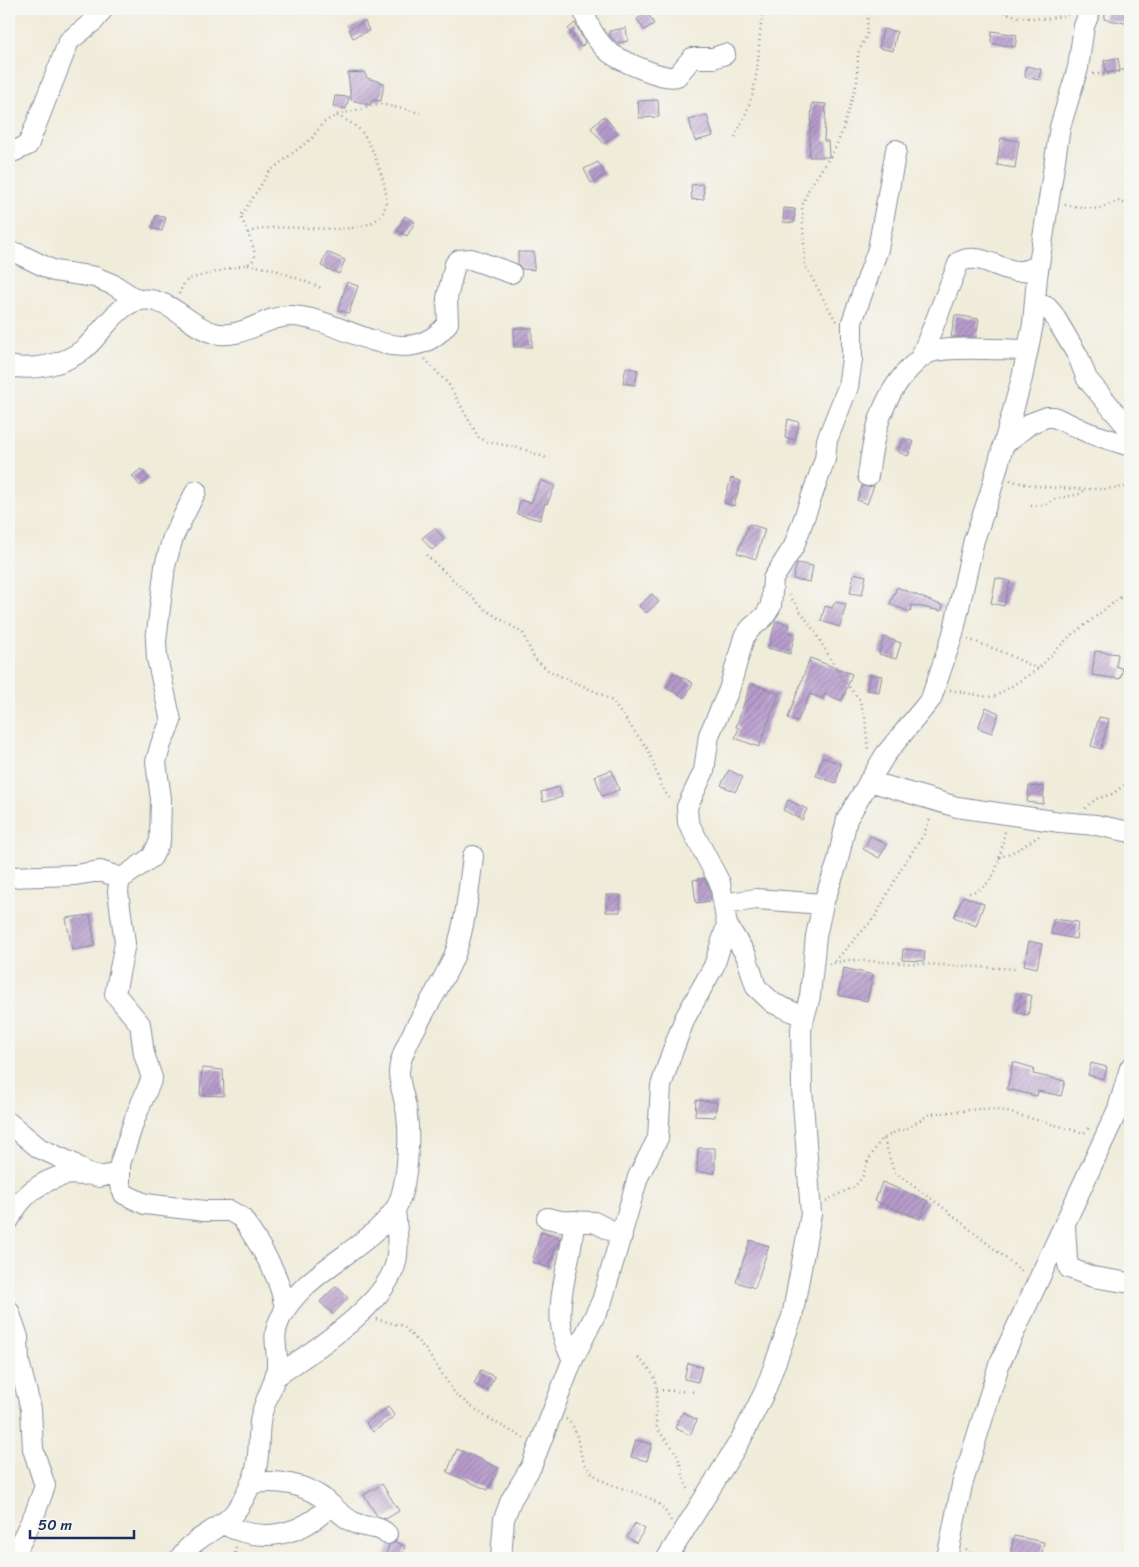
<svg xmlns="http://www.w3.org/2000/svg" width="1139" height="1567" font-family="Sriracha,sans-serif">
<defs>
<pattern id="building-hatch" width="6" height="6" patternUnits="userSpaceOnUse" patternTransform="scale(1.25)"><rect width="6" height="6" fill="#b89ccc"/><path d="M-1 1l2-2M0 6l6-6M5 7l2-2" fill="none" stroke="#9580a9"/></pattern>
</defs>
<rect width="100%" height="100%" fill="#f6f6f2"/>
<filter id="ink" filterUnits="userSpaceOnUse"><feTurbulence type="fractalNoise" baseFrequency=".02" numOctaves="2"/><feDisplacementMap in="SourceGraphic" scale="10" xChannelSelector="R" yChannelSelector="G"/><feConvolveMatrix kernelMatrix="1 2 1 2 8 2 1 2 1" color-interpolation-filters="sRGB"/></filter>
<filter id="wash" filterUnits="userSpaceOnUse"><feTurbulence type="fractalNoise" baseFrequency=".0096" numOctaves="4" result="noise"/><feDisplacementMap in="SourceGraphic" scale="20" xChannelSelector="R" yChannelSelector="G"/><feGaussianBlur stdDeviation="1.12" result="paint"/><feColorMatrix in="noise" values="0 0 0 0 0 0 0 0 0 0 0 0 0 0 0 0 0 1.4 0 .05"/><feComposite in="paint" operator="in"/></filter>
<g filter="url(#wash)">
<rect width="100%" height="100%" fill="#f0ecda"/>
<g id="blocks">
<path fill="url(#building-hatch)" d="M1106 9H1125V11H1130V24L1104 19Z
M648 13 654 24 644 30 637 19Z
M365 21 369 31 353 38 349 29Z
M575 23 585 43 581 47 568 29Z
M626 28 628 41 617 43 610 36 609 31Z
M883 29 897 32 893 51 879 48Z
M992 31 1017 35 1015 47 991 43Z
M1118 58 1120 71 1106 73 1104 60Z
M1026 66 1041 69 1039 80 1025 77Z
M364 72 367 78 384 83 381 101 373 100 370 105 351 100 348 73Z
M335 96 349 97 346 109 333 107Z
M658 100 659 117 639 118 638 101Z
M812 103 826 104 824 141H828L829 157H809Z
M707 115 713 136 695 141 689 120Z
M604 116 618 133 604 144 591 128Z
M1001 138 1019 141 1015 168 997 165Z
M598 162 606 175 591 183 584 169Z
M703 184 704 199 692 200 691 185Z
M784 208 795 209 794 223 783 222Z
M156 215 166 218 162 231 152 228Z
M405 216 415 222 407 236 397 230Z
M327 252 345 260 339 274 321 266Z
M518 252H534V270L522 269 518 264Z
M347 282 358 286 349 313 338 310Z
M955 315 979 319 976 337H951Z
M514 328H532V347H514Z
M626 367 638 370 635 385 623 383Z
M788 419 799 422 795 440 785 438Z
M904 438 914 442 908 456 898 452Z
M141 469 149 479 140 486 132 476Z
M731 478 741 481 734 506 724 503Z
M541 480 555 486 547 504 545 503 540 520 517 514 520 500 531 503Z
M862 486H874L867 504 857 500Z
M749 524 765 529 756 559 737 553Z
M435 528 444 539 432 550 422 538Z
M797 563 813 566 810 582 793 579Z
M854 573 866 576 862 595 850 593Z
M996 578 1010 581 1004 606 991 603Z
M897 587 943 606 941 611 912 605 910 612 890 604Z
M652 594 659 602 646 613 639 606Z
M835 602 846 604 840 627 821 621 825 606 832 608Z
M776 621 790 625 788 632 795 634 790 654 768 648Z
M884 637 901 643 896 659 879 654Z
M1095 651 1118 654 1116 666 1123 669 1120 679 1092 675Z
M810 658 852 674 842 701 825 694 823 699 810 694 797 722 788 718Z
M674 673 693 683 685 698 666 688Z
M870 674 882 676 879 692 867 690Z
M751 683 779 694 759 747 735 738 739 728 736 727Z
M986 707 999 713 992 733 978 728Z
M1099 717 1109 719 1101 749 1091 746Z
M822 757 841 764 836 783 816 776Z
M612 770 619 790 602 796 595 776Z
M729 770 743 777 735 792 721 785Z
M1029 786 1044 787 1043 804 1027 802Z
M559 787 562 797 543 802 541 792Z
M788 800 807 809 802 820 783 810Z
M871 836 887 845 879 858 863 849Z
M704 878 709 887 711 901 696 903 693 880Z
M606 895H620V912H606Z
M963 896 984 904 976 926 954 917Z
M90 915 95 946 72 950 66 918Z
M1053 919 1078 922 1076 939 1051 934Z
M1029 941 1042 944 1037 968 1024 965Z
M903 949 925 951 924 961 902 960Z
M844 968 873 975 867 1001 838 995Z
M1021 993 1032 996 1028 1015 1017 1013Z
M1013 1062 1034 1068 1033 1074 1065 1081 1061 1096 1038 1091 1037 1096 1007 1089Z
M1091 1063 1107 1067 1104 1079 1088 1075Z
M202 1068 223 1070 224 1096 200 1095Z
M696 1100 717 1102 715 1117 695 1116Z
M698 1148H715V1173L697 1172Z
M882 1182 928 1201 920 1219 875 1201Z
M541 1232 560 1239 558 1249 555 1248 549 1268 532 1262Z
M750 1240 769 1246 755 1288 736 1282Z
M336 1286 348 1298 333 1314 320 1302Z
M688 1363 702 1367 698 1382 684 1379Z
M481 1370 495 1377 487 1391 474 1384Z
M388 1407 395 1416 373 1432 366 1423Z
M683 1412 697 1420 690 1435 675 1428Z
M636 1440 652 1444 647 1461 631 1457Z
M457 1449 499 1468 488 1490 447 1472Z
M382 1484 399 1511 386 1519 377 1516 364 1495Z
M635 1523 645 1529 636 1543 627 1537Z
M1014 1536 1044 1542 1041 1558H1010Z
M395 1542 405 1546 401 1558H385L389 1545Z"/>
</g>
</g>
<g filter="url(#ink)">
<use href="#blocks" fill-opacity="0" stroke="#868e9c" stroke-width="1"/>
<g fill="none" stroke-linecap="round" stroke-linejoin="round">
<g stroke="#868e9c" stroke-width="22">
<path id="minor" d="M584 9C586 24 597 42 609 52 619 60 667 82 677 76L692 58H713L725 54
M9 151H15L28 145 69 41 94 21 103 9
M9 252 19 254 54 271 95 277 114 285 137 300
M1035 302 1047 307 1053 314 1078 356 1087 379 1130 430
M921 357 959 262C979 252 995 268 1016 271 1024 272 1032 268 1039 266
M9 366C33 371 64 365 84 349 104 332 121 295 151 300 175 304 191 327 214 333 242 340 264 316 291 316 342 317 406 378 448 323L447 298 455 264 459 260 471 259 511 273
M1003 445 1031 423 1047 417H1054L1089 433 1130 446
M868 476C873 436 881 397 910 368 918 360 925 353 935 351 957 346 1003 350 1028 350
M196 491 173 537 165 566 156 641 157 658 171 721 161 744 156 762 161 799 160 841 152 857 122 878 119 883 118 892 125 943 115 994 140 1024 144 1054 152 1078 135 1118 120 1164V1185L124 1194 145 1204 205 1211H230L242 1218C261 1248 282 1276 285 1312
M869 781 957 807 1060 822 1096 825 1130 832
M9 877 75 875 100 871 122 878
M724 904 756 899 823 904
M804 1017 773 1003 756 987 746 955 727 925 720 883 688 822 687 807 704 771 709 735 729 690 744 637 751 628 764 617 771 606 773 579 794 546 825 459 827 440 848 387 852 359V322L878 249 896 150
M9 1123 39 1148 72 1163 88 1174 99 1177 119 1173
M547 1218 561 1221 594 1222 622 1236
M9 1220C20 1197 40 1181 65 1175 73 1173 80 1176 88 1174
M1065 1226 1067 1259 1069 1268 1093 1277 1130 1283
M9 1311 18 1337 19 1362 31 1409 33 1449 45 1486 35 1513 13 1558
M573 1359C545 1313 572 1270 574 1221
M275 1377C310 1353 394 1301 397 1255 399 1241 396 1224 395 1209
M251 1483C279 1480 305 1483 328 1502 337 1510 344 1518 355 1523 366 1529 379 1525 387 1534
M223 1524C262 1544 301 1536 331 1505
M180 1558C191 1541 207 1535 223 1523 238 1513 248 1492 254 1476 261 1457 257 1436 261 1416 265 1399 276 1384 277 1366 278 1347 271 1338 280 1319 302 1273 364 1252 394 1211 408 1191 410 1139 407 1115 406 1101 399 1086 399 1072 400 1042 446 983 456 951 466 921 469 887 473 856
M501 1558 504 1519 511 1500 531 1467 573 1359 602 1301 638 1177 658 1138 661 1086 671 1055 685 1018 714 966 727 925
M667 1558 741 1439 765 1391 792 1317 811 1214 802 1088 801 1029 810 996 816 936 823 904 837 864 847 819 885 755 931 699 953 634 974 540 990 494 1022 378 1033 324 1037 277 1060 127 1078 68 1084 26 1091 9
M947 1558 962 1485 999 1365 1118 1109 1130 1068"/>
</g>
<path stroke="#868e9c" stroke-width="2.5" stroke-dasharray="1 4" stroke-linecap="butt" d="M994 9 1019 17 1046 19 1071 14
M1093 74H1112L1130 68
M735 137C743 120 752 102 755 82 760 58 758 33 764 9
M1065 205 1098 209 1118 201 1130 205
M248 233C287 213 410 260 382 177 377 162 370 140 359 129 353 123 343 119 336 115
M248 265 273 269 324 289
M179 294 184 283 189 279 251 263 255 257 254 249 241 216 270 171 312 138 323 123 336 115 381 104 420 113
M836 321 805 266 802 206 809 188 834 151 842 132 857 82 858 53 867 35 868 9
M425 359 449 385 479 438 488 442 520 448 547 458
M1010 480C1034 489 1105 492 1130 486
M1031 506 1046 505 1055 499 1080 494 1086 489
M426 555 486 610 523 633 534 658 549 671 601 694 612 701 649 751 661 786 671 801
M789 595 815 632 841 677 859 699 865 717 868 749
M968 639 1003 652 1038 669
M950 690 988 697 996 696 1038 669 1068 638 1130 590
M1085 808 1096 799 1112 794 1130 781
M999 858 1019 849 1039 836
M969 893C999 886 999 857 1005 831
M835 961 875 917 903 865 923 836 931 817
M829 964 848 960 1017 969
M884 1139 894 1172 940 1205 1024 1273
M826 1201 855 1186 862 1178 868 1161 881 1140 897 1131 904 1130 930 1114 979 1109 1000 1110 1084 1133 1090 1127
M376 1319 403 1326 426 1350 456 1395 483 1415 525 1439
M638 1358C668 1382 652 1397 657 1429 664 1439 673 1445 678 1458 683 1469 682 1481 690 1491
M657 1390 697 1392
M566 1419C582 1430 575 1455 590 1471 609 1491 645 1489 663 1508 666 1512 669 1517 671 1521
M966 1549 976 1558
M235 1558 236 1547"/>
<use href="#minor" stroke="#fff" stroke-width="20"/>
</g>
</g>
<rect width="1139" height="1567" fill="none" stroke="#f6f6f2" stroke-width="30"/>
<path d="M30 1530v8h104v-8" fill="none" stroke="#1b2f5e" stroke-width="2.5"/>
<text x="38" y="1530" font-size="15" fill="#1b2f5e" stroke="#f6f6f2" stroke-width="4" paint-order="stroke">50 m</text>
</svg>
